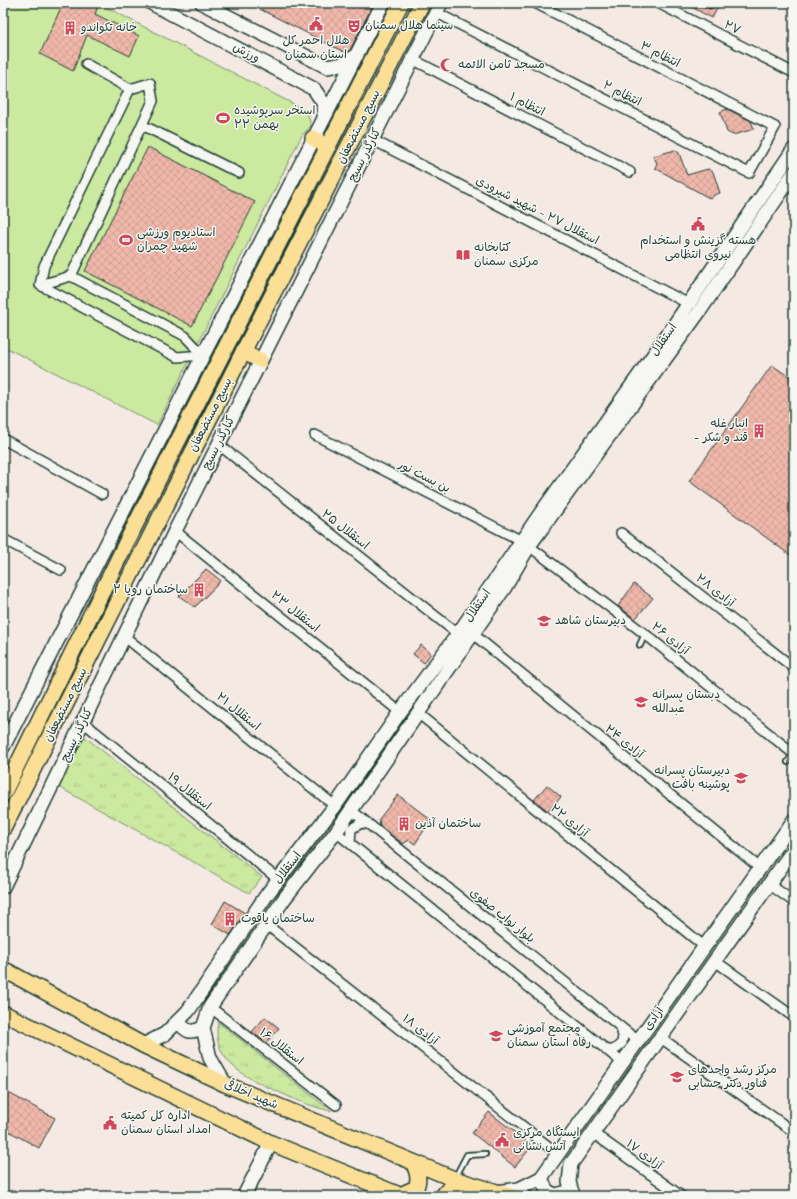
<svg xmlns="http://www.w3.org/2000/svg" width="797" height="1199" font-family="Mynerve,'Playpen Sans Arabic',sans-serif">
<defs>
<pattern id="grass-tufts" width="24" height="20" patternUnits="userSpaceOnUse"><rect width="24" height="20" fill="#cce9a0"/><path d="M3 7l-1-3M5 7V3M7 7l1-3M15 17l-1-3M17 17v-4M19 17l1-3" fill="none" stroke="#afc98a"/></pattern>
<pattern id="building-cross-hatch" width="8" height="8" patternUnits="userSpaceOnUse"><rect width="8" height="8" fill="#f0b7aa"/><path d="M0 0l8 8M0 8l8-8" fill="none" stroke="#cd9e93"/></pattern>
</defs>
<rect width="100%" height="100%" fill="#f5e9e4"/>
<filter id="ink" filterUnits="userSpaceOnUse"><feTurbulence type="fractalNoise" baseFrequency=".025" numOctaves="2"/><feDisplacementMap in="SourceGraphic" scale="8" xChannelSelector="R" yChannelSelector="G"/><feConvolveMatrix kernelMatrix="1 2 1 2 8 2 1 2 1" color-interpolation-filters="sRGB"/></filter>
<g filter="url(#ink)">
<path fill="url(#grass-tufts)" stroke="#76936a" d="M85 737 262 877 249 893 57 786Z
M218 1022 331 1111C313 1107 298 1101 281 1093 251 1080 210 1063 218 1022Z"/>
<path fill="#cce9a0" stroke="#76936a" d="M3 3H98L307 111 311 126 302 135 157 425 3 346Z"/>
<path fill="url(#building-cross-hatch)" stroke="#1f3d34" d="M63 3H99L95 14 139 36 130 56 87 35 73 71 40 54Z
M248 3H374L350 50 346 53Z
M684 3H701L703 6 710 9 715 3H720L712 18Z
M727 109 751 121 754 129 733 135 727 132 720 112Z
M148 147 255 202 192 326 85 271Z
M675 150 679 153 687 175 708 169 713 172 720 193 714 195 711 199 655 168 657 163 653 156Z
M772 365 794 380V558L689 481Z
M206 569 220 580 218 584 195 607 179 596Z
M634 584 653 598 635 619 618 606Z
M421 645 431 653 424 663 413 654Z
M547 785 561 797 548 811 534 800Z
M398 795 431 820 415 844 409 840 403 844 380 826 379 819Z
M225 901 245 913 230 935 212 924Z
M265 1017 279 1028 266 1043 252 1032Z
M3 1090 55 1118 39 1148 3 1128Z
M489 1112 532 1146 515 1167 472 1133Z"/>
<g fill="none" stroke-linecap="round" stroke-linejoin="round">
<g stroke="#1f3d34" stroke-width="8">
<path id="lane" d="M705 3 710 5 711 3
M640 645 645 634
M788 762 793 754
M455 1178 467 1155 485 1154"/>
</g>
<g stroke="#1f3d34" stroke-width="12">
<path id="street" d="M658 3 794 73
M437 13 749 173 775 127 535 3
M414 60 630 172
M86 64 130 89
M150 83 153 101 71 276 185 336 203 355 177 357 40 285 44 266 130 89Z
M142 125 239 173
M373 140 689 304
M40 285 71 276
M315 435 522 541
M3 439 102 494
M218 444 458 634
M175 531 400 712
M621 533 794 668
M3 539 61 570
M529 546 645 634 794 754
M473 634 760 868
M125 637 335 806
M418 713 705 947
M83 722 279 880
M351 810 638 1041
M336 832 623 1063
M350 843 351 829 361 823 368 824
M769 884 794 902
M267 925 558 1154
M715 961 794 1017
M210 1007 336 1105
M661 1038 794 1132
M606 1050H614L622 1043 623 1036 621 1028
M593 1133 681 1196"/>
</g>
<g stroke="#1f3d34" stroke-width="16">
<path id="secondary" d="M151 3 314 89 324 104V117
M202 3 327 67 344 64 357 55
M3 747 383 3
M3 887 175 531 441 3
M178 1021C187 1033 190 1033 203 1028
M143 1045 165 1034 188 1011 268 893 335 806 400 712 458 634 538 517 655 353 794 149
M225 1084 210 1058 203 1028 210 1007 284 899 336 832 505 587 529 546 699 312 794 173
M541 1178 547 1191 555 1195 572 1191
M496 1192 519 1189 541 1178 794 820
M244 1196 271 1143
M573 1196 569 1182 571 1164 794 849"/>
</g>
<g stroke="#1f3d34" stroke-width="18">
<path id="primary" d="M313 138 328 147
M243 352 260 360
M3 794 126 543 401 3
M3 829 243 352 422 3
M3 969 143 1045 225 1084 454 1179 510 1196
M3 1013 271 1143 402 1196
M400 1195 416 1188C420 1178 417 1171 413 1162
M443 1196 446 1192 462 1181"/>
</g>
<use href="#lane" stroke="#f6f6f2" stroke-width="4.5"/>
<use href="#street" stroke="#f6f6f2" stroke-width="9"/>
<use href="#secondary" stroke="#f6f6f2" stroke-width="13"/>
<use href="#primary" stroke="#fbdf96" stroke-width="15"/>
</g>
</g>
<defs>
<g id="civic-bare" transform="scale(1.08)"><path d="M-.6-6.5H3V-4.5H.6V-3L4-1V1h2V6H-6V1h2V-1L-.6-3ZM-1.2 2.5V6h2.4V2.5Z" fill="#d1495b" stroke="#f6f6f2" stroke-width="2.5" paint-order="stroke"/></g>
<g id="theatre-bare" transform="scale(1.08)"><path d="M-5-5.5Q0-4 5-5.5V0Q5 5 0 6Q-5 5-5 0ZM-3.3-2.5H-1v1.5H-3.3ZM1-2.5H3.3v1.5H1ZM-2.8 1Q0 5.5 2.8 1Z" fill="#d1495b" stroke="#f6f6f2" stroke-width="2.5" paint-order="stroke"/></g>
<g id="building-bare" transform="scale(1.08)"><path d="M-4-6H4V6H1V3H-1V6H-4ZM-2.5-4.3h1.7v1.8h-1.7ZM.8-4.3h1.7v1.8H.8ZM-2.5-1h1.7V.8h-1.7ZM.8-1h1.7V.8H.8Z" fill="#d1495b" stroke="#f6f6f2" stroke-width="2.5" paint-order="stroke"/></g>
<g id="mosque-bare" transform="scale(1.08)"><path d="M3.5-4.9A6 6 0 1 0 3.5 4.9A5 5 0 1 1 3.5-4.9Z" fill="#d1495b" stroke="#f6f6f2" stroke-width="2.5" paint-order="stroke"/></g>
<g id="stadium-bare" transform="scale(1.08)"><path d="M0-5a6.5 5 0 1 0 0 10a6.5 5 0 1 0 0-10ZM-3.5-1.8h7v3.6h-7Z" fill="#d1495b" stroke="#f6f6f2" stroke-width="2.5" paint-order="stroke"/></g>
<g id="library-bare" transform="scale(1.08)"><path d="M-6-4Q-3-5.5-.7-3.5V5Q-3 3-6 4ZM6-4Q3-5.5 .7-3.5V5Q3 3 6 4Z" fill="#d1495b" stroke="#f6f6f2" stroke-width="2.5" paint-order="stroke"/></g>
<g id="school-bare" transform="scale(1.08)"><path d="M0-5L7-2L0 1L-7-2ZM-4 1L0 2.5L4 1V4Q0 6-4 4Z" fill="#d1495b" stroke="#f6f6f2" stroke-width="2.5" paint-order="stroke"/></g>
<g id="university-bare" transform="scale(1.08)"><path d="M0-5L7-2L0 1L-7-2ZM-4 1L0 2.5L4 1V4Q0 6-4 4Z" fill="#d1495b" stroke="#f6f6f2" stroke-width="2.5" paint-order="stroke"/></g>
</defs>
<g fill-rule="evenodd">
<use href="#civic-bare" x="316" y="24"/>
<use href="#theatre-bare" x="354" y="26"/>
<use href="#building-bare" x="70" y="28"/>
<use href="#mosque-bare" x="447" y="65"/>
<use href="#stadium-bare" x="223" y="118"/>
<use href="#civic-bare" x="698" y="224"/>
<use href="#stadium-bare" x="126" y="240"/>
<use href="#library-bare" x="463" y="255"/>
<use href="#building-bare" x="759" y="431"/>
<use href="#building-bare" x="199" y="590"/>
<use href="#school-bare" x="544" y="621"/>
<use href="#school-bare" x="641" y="702"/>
<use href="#school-bare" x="741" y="778"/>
<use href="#building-bare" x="404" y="824"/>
<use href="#building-bare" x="230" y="919"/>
<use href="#school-bare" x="496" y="1036"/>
<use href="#university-bare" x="677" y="1077"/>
<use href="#civic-bare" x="110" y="1123"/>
<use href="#civic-bare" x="502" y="1140"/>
</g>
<g text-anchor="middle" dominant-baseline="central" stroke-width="3" stroke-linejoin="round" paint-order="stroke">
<g font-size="12" fill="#1f3d34" stroke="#f6f6f2" text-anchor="start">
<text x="365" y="26">سینما هلال سمنان</text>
<text x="81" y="28">خانه تکواندو</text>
<text x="316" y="41" text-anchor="middle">هلال احمر کل<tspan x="316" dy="14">استان سمنان</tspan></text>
<text x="458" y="65">مسجد ثامن الائمه</text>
<text x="234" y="111">استخر سرپوشیده<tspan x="234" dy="14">۲۲ بهمن</tspan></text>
<text x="137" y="233">استادیوم ورزشی<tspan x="137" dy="14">شهید چمران</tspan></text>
<text x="698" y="241" text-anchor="middle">هسته گزینش و استخدام<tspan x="698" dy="14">نیروی انتظامی</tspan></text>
<text x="474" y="248">کتابخانه<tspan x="474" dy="14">مرکزی سمنان</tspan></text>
<text x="748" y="424" text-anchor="end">انبار غله<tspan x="748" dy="14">- قند و شکر</tspan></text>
<text x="188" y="590" text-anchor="end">ساختمان رویا ۲</text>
<text x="555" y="621">دبیرستان شاهد</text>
<text x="652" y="695">دبستان پسرانه<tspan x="652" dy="14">عبدالله</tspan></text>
<text x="730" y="771" text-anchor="end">دبیرستان پسرانه<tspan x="730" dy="14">پوشینه بافت</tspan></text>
<text x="415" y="824">ساختمان آذین</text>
<text x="241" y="919">ساختمان یاقوت</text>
<text x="507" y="1029">مجتمع آموزشی<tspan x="507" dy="14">رفاه استان سمنان</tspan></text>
<text x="688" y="1070">مرکز رشد واحدهای<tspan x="688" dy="14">فناور دکتر حسابی</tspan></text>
<text x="121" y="1116">اداره کل کمیته<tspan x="121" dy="14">امداد استان سمنان</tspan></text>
<text x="513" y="1133">ایستگاه مرکزی<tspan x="513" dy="14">آتش نشانی</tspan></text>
</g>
<g font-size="12" fill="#1f3d34" stroke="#f6f6f2">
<text transform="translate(732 28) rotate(27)">۲۷</text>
<text transform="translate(246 53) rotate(28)">ورزش</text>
<text transform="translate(660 55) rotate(27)">انتظام ۳</text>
<text transform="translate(622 94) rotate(27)">انتظام ۲</text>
<text transform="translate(527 105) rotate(27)">انتظام ۱</text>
<text transform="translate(359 127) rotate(-63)">بسیج مستضعفان</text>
<text transform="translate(365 155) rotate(-63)">کنارگذر بسیج</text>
<text transform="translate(537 211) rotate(27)">استقلال ۲۷ - شهید شیرودی</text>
<text transform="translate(664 340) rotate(-55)">استقلال</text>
<text transform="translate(211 415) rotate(-63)">بسیج مستضعفان</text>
<text transform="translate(219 443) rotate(-63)">کنارگذر بسیج</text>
<text transform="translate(424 477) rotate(27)">بن بست نور</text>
<text transform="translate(345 530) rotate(38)">استقلال ۲۵</text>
<text transform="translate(715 591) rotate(38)">آزادی ۲۸</text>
<text transform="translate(478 606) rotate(-55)">استقلال</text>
<text transform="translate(295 612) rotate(39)">استقلال ۲۳</text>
<text transform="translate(670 639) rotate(39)">آزادی ۲۶</text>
<text transform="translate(66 705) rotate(-63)">بسیج مستضعفان</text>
<text transform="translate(238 712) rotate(39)">استقلال ۲۱</text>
<text transform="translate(77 735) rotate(-64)">کنارگذر بسیج</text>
<text transform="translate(624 742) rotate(39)">آزادی ۲۴</text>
<text transform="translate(189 792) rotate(39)">استقلال ۱۹</text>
<text transform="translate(569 821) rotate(39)">آزادی ۲۲</text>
<text transform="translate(288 868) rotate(-52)">استقلال</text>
<text transform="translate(502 916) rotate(39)">بلوار نواب صفوی</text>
<text transform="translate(654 1019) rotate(-55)">آزادی</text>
<text transform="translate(420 1030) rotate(38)">آزادی ۱۸</text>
<text transform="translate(281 1047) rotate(38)">استقلال ۱۶</text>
<text transform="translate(251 1095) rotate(23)">شهید اخلاقی</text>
<text transform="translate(644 1155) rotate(36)">آزادی ۱۷</text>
</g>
</g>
<rect width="797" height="1199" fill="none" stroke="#f6f6f2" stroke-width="16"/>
<rect x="8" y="8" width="781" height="1183" fill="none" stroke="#1f3d34" stroke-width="1.5" filter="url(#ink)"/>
</svg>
